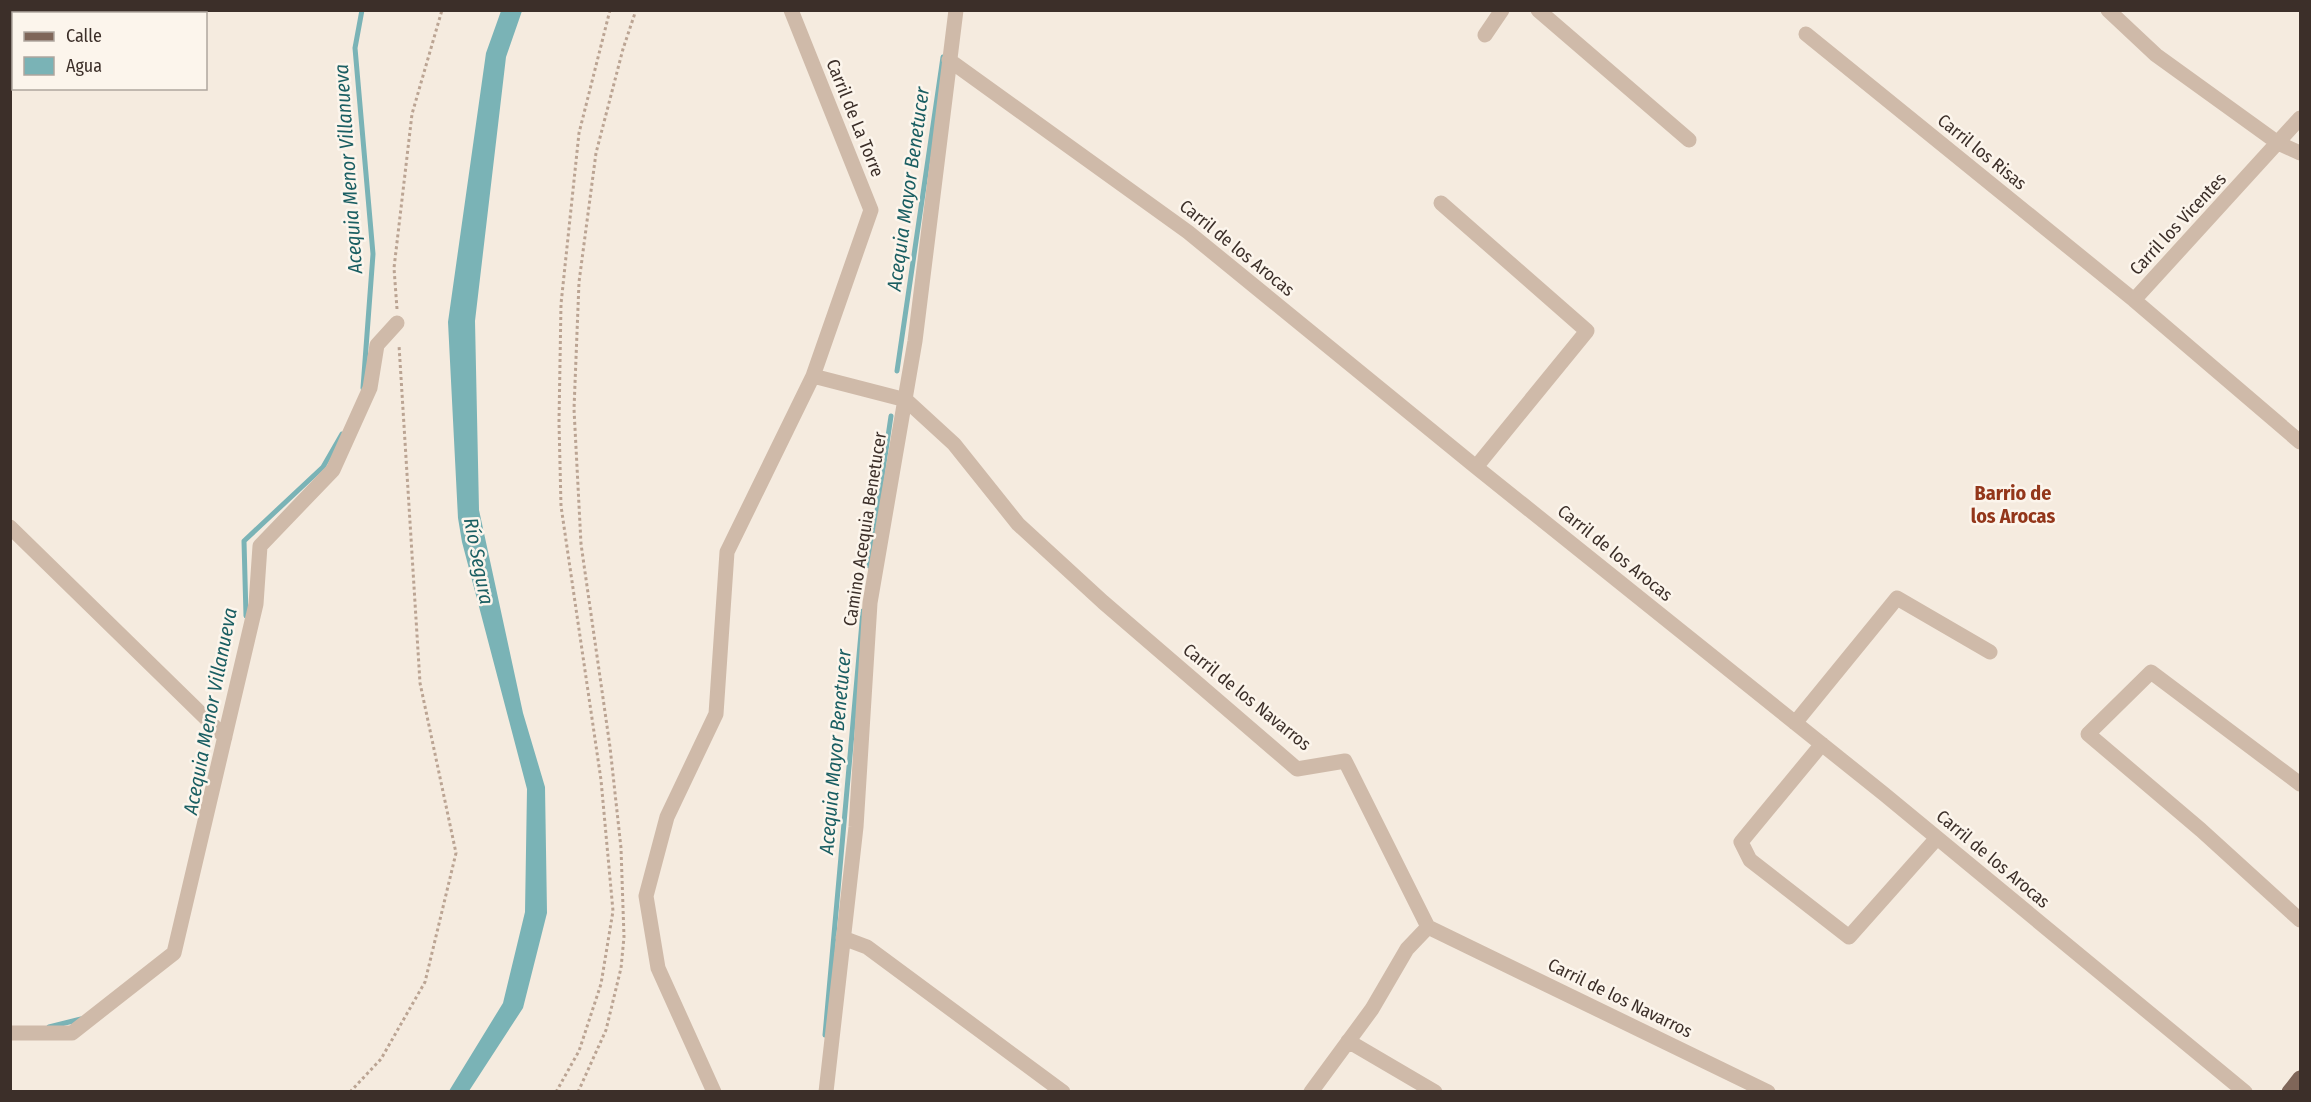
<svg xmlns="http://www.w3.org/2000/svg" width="2311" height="1102" font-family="'Fira Sans Condensed',sans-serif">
<rect width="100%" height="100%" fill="#f5ebdf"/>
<path fill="#7ab3b6" d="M501 11H522L506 57 475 321 479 510 523 713 545 787 547 913 523 1008 469 1091H449L503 1003 525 912 527 789 462 542 458 518 448 322 486 53Z"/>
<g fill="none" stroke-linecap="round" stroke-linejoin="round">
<path stroke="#7ab3b6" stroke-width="5" d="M362 10 355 48 373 254 363 388
M897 371 943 57
M869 566 891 416
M246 616 244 541 323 467 342 434
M49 1027 81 1019
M825 1035 863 611"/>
<path stroke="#bba493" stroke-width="3" stroke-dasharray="3 3" stroke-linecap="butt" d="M397 309 394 268 412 114 442 10
M350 1092 381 1059 425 982 456 853 420 683 399 345
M556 1092 579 1051 601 984 613 911 601 780 561 506 559 422 561 304 579 133 610 10
M578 1092 606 1030 621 968 624 937 621 848 610 747 581 544 574 409 579 282 596 153 623 49 636 10"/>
<path stroke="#cfbaa9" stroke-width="15" d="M1538 10 1689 140
M2108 10 2156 55 2278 143 2300 153
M1806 34 2134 300
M1485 35 1502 10
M949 60 1188 232 1476 467 1884 794 2245 1092
M2300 118 2134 300 2300 442
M1441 203 1587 331 1476 467
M813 376 906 400 954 444 1018 524 1103 602 1297 769 1345 761 1428 927 1768 1092
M10 527 225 737
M1795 723 1897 598 1990 652
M1822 744 1741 842 1750 860 1849 937 1937 838
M2300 784 2151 672 2088 734 2201 830 2300 920
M843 938 867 947 1063 1092
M10 1033H72L174 953 256 604 260 546 333 470 370 388 377 345 397 323
M1348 1041 1435 1092
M714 1092 658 968 646 896 667 817 716 714 727 552 813 376 871 210 791 10
M826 1092 856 827 870 603 915 341 956 10
M1311 1092 1372 1009 1407 949 1428 927"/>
<path stroke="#7f6659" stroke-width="15" d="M2289 1092 2300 1078"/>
</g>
<g text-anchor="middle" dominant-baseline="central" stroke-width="5" stroke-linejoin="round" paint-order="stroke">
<g font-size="18" fill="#3c2f29" stroke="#fcf5ec">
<text transform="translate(855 118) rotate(68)">Carril de La Torre</text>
<text transform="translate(1982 152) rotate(39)">Carril los Risas</text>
<text transform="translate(2178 224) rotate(-47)">Carril los Vicentes</text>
<text transform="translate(1237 248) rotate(39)">Carril de los Arocas</text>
<text transform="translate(865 529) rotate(-81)">Camino Acequia Benetucer</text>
<text transform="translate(1615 553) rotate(39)">Carril de los Arocas</text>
<text transform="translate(1247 697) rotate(39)">Carril de los Navarros</text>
<text transform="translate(1993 859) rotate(40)">Carril de los Arocas</text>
<text transform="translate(1620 998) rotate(26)">Carril de los Navarros</text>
</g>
<g font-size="20" font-style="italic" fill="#1a5e62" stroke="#fcf5ec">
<text transform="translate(348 169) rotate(-94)">Acequia Menor Villanueva</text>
<text transform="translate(908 189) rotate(-82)">Acequia Mayor Benetucer</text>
<text transform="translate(479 561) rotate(79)">Río Segura</text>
<text transform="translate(210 711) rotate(-79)">Acequia Menor Villanueva</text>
<text transform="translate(835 752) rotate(-85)">Acequia Mayor Benetucer</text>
</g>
<g font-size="20" font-weight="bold" fill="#93361a" stroke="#fcf5ec">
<text x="2013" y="493">Barrio de<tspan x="2013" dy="23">los Arocas</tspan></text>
</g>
</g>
<rect width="2311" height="1102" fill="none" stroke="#3c2f29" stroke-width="24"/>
<rect x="12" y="12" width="195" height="78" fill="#fcf5ec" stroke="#afa69e" stroke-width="1.5"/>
<rect x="24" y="32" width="30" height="9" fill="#7f6659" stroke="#afa69e" stroke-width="1.5"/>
<text x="66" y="42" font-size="18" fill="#3c2f29">Calle</text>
<rect x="24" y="57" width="30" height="18" fill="#7ab3b6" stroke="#afa69e" stroke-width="1.5"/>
<text x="66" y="72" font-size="18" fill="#3c2f29">Agua</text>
</svg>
